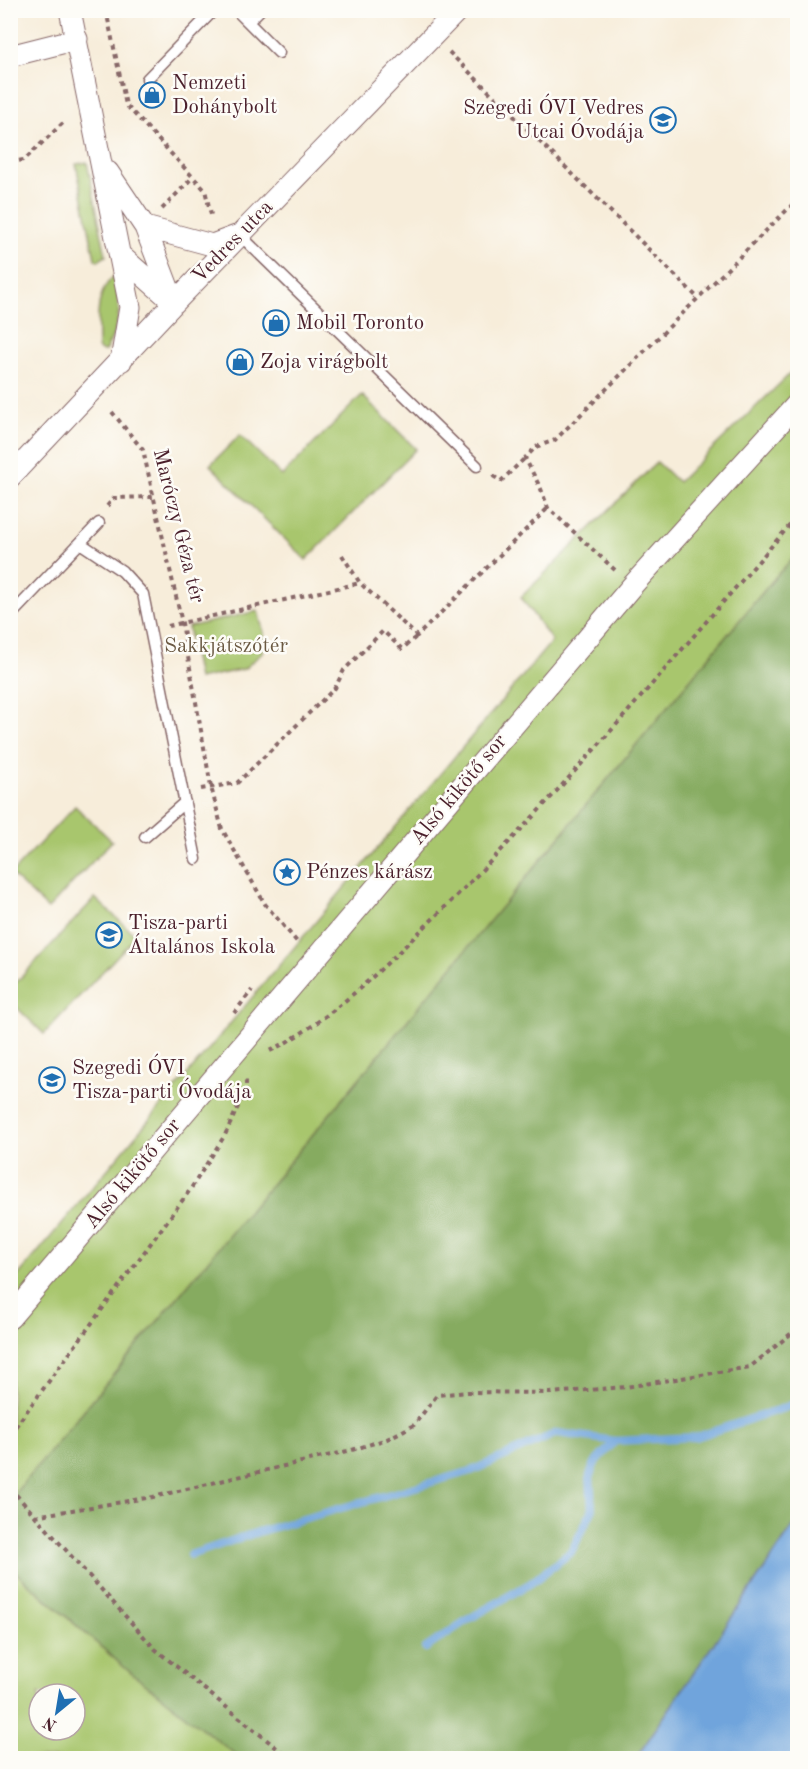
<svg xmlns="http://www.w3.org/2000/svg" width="808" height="1769" font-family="'Old Standard TT',serif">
<rect width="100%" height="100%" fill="#fdfcf7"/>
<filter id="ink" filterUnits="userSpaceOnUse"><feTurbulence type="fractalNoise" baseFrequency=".0167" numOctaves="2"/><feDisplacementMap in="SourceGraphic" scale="12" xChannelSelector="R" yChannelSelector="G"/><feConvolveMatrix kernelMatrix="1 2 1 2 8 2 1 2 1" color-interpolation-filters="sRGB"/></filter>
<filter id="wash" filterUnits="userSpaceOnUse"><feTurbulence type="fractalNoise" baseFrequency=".008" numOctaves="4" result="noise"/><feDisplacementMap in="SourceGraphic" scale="24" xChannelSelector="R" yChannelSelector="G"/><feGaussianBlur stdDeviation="1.35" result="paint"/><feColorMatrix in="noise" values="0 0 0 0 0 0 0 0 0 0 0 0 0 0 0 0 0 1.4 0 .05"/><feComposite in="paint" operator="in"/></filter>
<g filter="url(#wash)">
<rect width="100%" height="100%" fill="#f7edda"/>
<path fill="#a8c66d" stroke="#79724c" stroke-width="1.5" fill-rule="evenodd" d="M87 162 106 256 98 261 95 259 76 164Z
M114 276C121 307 122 322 105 351H101L98 348C98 323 94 293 114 276Z
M797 367V554L778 574 11 1498V1284L552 641 521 597 657 462 678 482Z
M362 395 416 449 306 560 210 465 240 435 282 476Z
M258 611 264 634 262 653 244 669 198 679 188 627Z
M75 806 112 841 48 909 11 874Z
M95 898 136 936 44 1034 11 1002V988Z
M10 1568 131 1673 240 1758H11ZM39 1694H75V1730H39Z"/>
<path fill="#86ab60" stroke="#686546" stroke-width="1.5" d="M797 554V1521L636 1758H240L131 1673 11 1568V1498L778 574Z"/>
<path fill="#6fa4dc" stroke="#5c6284" stroke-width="1.5" d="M797 1521V1758H636Z"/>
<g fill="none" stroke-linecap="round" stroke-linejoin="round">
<path stroke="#6fa4dc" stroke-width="8" d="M190 1555 261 1531 471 1471 557 1433 615 1441 696 1437 784 1408 798 1402
M426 1648 467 1620 531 1583 571 1552 592 1511 590 1475 595 1463 615 1441"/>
</g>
</g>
<g filter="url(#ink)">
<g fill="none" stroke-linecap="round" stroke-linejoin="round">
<g stroke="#876768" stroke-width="13">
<path id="lane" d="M236 10 279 53
M248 22 260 10
M147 79 214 10
M240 235 477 466
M80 543 122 571 143 594 196 859
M10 616 99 523
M145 837 185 802"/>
</g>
<g stroke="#876768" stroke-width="23">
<path id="street" d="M70 10 130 307 121 361
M10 56 77 39
M108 172 145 227 174 303
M145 227 212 245 236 236
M120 255 171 300
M10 477 174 303 458 10
M10 1318 632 586 798 403"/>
</g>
<path stroke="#876768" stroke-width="4" stroke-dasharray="4.5 4.5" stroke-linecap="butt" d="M106 10 126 105 205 190 212 219
M449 52 698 298
M10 162 24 160 63 123
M162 209 193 177
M112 412 143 450 182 623 211 787 222 829 265 904 298 943
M493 476 501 481 525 458
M107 506 114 498 153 497
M342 555 360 583 417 636 548 508
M615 570 548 508 541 489 525 458 536 447 555 440 798 199
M168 626 360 583
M201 789 237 783 335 688 344 670 383 631 402 649 417 636
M234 1013 252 990
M270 1051C337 1017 387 963 441 911 568 787 681 649 798 516
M10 1434 190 1190 225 1135 246 1089V1077
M10 1488 155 1649 289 1758
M35 1516 153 1497 352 1450 387 1439 414 1425 437 1395 467 1392 550 1393 626 1387 750 1367 798 1328"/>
<use href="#lane" stroke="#fff" stroke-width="10"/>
<use href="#street" stroke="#fff" stroke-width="21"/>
</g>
</g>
<defs>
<g id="shop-ring" transform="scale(1.35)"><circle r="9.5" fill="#fdfcf7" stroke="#1f6fb2" stroke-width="1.5"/><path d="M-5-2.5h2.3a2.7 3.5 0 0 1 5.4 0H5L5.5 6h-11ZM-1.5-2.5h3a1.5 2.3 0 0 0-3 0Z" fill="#1f6fb2"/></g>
<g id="school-ring" transform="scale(1.35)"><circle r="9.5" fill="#fdfcf7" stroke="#1f6fb2" stroke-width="1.5"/><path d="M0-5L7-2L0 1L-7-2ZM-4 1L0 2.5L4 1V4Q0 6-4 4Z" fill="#1f6fb2"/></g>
<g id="sight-ring" transform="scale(1.35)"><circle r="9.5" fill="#fdfcf7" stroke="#1f6fb2" stroke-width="1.5"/><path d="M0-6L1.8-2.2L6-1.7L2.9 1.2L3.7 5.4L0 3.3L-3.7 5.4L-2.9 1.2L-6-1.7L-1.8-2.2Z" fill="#1f6fb2"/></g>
</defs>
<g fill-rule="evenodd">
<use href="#shop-ring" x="152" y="95"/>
<use href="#school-ring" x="663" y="120"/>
<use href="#shop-ring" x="276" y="323"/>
<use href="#shop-ring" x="240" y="362"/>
<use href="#sight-ring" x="287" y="872"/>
<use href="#school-ring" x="109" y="935"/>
<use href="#school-ring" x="52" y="1080"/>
</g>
<g text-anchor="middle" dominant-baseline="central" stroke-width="5" stroke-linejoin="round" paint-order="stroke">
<g font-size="21" fill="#4a1f2b" stroke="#fdfcf7" text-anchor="start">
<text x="172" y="83">Nemzeti<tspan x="172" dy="24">Dohánybolt</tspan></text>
<text x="644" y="108" text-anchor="end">Szegedi ÓVI Vedres<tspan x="644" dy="24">Utcai Óvodája</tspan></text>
<text x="296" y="323">Mobil Toronto</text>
<text x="260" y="362">Zoja virágbolt</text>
<text x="306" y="872">Pénzes kárász</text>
<text x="128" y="923">Tisza-parti<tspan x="128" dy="24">Általános Iskola</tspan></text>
<text x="72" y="1068">Szegedi ÓVI<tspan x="72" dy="24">Tisza-parti Óvodája</tspan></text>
</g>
<g font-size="21" fill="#4a1f2b" stroke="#fdfcf7">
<text transform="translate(233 242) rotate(-46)">Vedres utca</text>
<text transform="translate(178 526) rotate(76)">Maróczy Géza tér</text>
<text transform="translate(459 790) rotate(-50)">Alsó kikötő sor</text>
<text transform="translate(133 1174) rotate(-50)">Alsó kikötő sor</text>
</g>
<g font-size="21" fill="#6b5942" stroke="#fdfcf7">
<text x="226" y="646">Sakkjátszótér</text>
</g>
</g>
<rect width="808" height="1769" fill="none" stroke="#fdfcf7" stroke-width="36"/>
<g transform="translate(57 1712) rotate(210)"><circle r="28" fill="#fdfcf7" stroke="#b5a4a5" stroke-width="1.5"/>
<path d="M0-4.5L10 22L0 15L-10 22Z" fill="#1f6fb2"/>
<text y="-9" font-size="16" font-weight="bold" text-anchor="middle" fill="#4a1f2b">N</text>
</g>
</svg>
